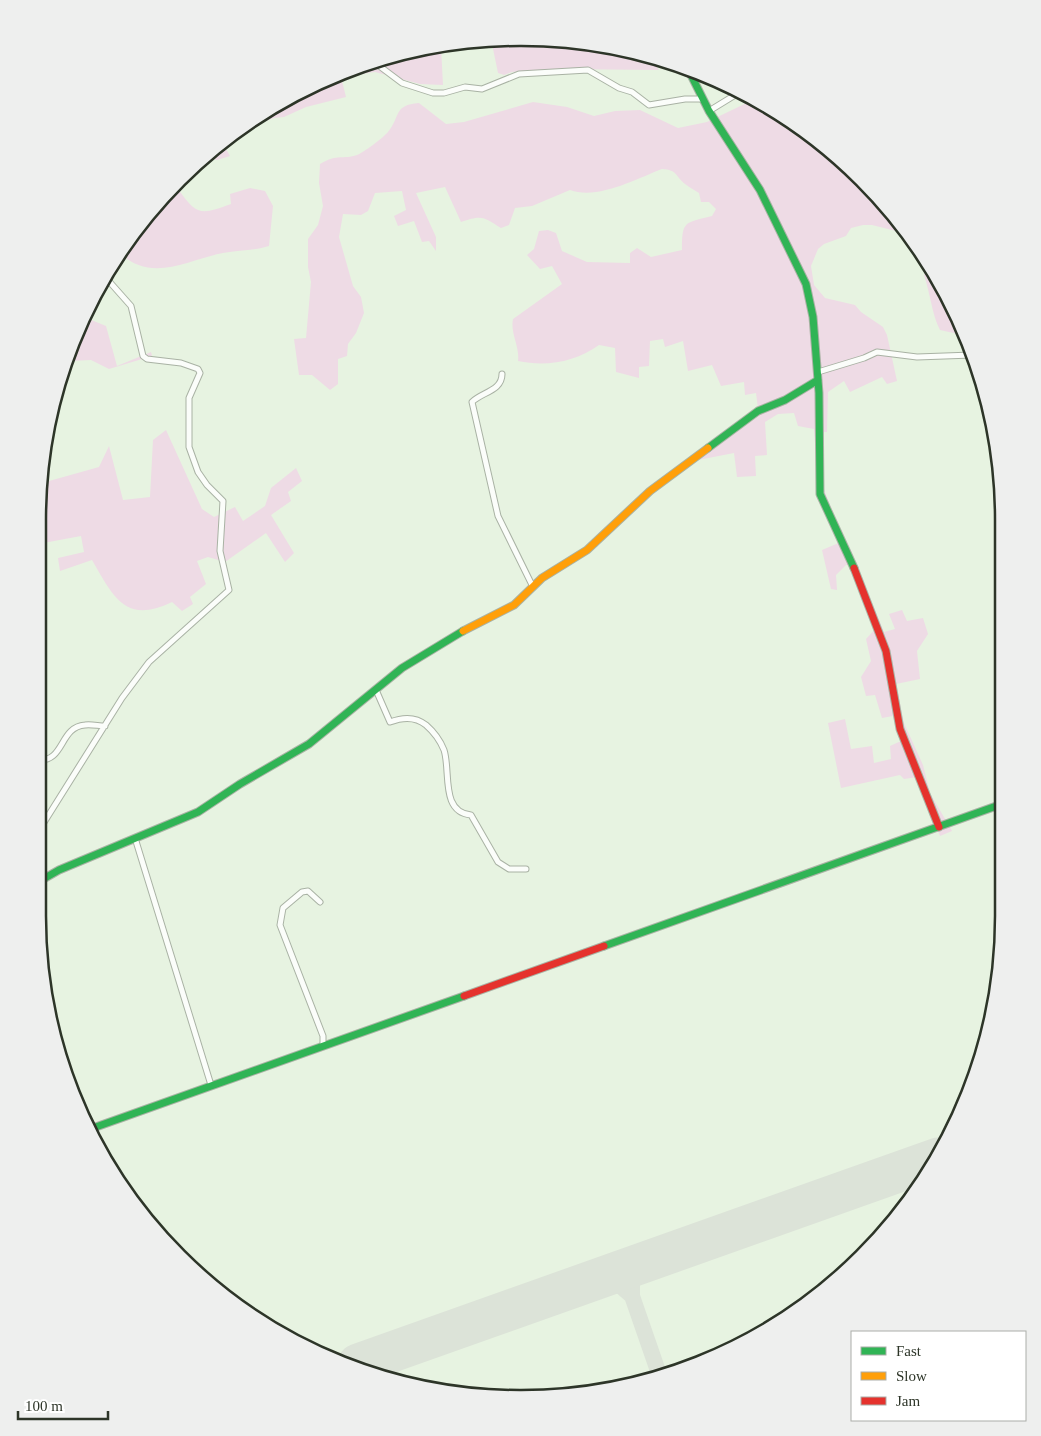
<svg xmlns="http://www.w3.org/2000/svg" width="1041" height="1436" font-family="Georgia,serif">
<rect width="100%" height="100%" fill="#e7f3e1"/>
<path fill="#eedbe5" d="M491 39 583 42 650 57 659 70 553 69 512 72 504 75 498 73Z
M441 47 443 85 420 84 375 72 341 77 346 97 306 107 284 117 274 118 235 132 307 87 395 54Z
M755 99 839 157 904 226 908 234 872 225H863L851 228 846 236 824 244 818 249 811 266 814 285 825 298 855 305 861 312 883 327 887 335 897 381 887 384 882 377 850 392 844 381 828 392 827 432H824V489L838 528 849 546 884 632 895 629 889 614 902 610 907 621 923 618 928 634 917 651 920 679 896 684 904 723 923 765 930 793 952 831 940 836 917 777 904 779 900 775 841 788 828 723 845 719 851 749 872 746 874 763 891 759 890 746 901 741 893 716 882 718 875 695 866 696 861 677 871 661 866 639 877 627 851 565H846L836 575 837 590 831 589 822 550 841 542 819 494 814 429 798 426 794 413 778 414 765 422 767 455 755 456 756 476 737 477 734 453 698 460 759 416 756 393 745 395 744 382 721 386 712 365 688 371 683 341 665 347 663 339 650 341 649 366 639 367V378L616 372 615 348 599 345C576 362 546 367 518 361 520 347 510 333 513 319L562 284 552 266 540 269 527 255 534 249 539 231 548 230 556 233 562 251 587 262 630 263V253L637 248 651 257 682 250C682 221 684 223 712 216L716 209 709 202H701L699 193C694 190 689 187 685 184 675 176 678 170 662 169 636 179 598 200 570 190L532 206 515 208 509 225 501 228C483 216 481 215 461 222L445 187 416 193 436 237V251L429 241 422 242 414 221 398 226 394 216 406 210 402 191 375 193 368 211 361 215 343 214 339 237 353 286 361 297 364 313 356 333 348 344 347 356 338 359V384L330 390 312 375H299L294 339 306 338 311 282 308 267V239L318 225 323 206 319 183 320 164C338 153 343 160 357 155 363 153 384 137 388 132 401 116 393 105 419 103L446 124 464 122 533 102 567 107 594 116 615 111 640 110 678 128 707 122Z
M222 142 230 156 217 160 208 157Z
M250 188 265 191 273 206 269 246C253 251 239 250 223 253 187 260 151 284 119 252L178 189C197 216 201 215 231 204L230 194Z
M928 269 967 335V336L940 330C932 315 930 292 924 275Z
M89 319 106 326 117 366 151 352 152 356 109 369 91 360 70 361Z
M166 430 202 509 214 517 235 507 243 521 265 506 271 488 296 468 302 481 288 492 291 501 271 515 294 553 285 562 266 533 225 562 208 557 197 561 206 584 190 597 193 604 182 611 172 602C125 625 113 596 92 560L60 571 58 558 84 552 81 536 38 544V520L42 483 99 467 109 446 123 500 150 497 153 440Z"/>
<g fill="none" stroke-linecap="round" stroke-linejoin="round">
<path stroke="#dce3d8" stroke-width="16" d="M605 1275 617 1283 632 1296 659 1374
M632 1296V1279L640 1263"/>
<path stroke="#dce3d8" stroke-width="41" d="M358 1364 938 1158"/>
<g stroke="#a9b2a4" stroke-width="7">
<path id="street" d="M374 62 402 83 433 93H444L465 87 482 89 519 74 588 70 619 88 632 92 649 105 685 99H703
M709 111 740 92
M818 372 864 358 877 352 917 357 972 355
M502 374C502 391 482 392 472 402L498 516 533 587
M376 690 390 722C403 717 415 716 426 725 434 732 440 740 444 750 451 771 440 812 471 815L498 862 509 869H526
M38 760C65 762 59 727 85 725 91 724 99 726 105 726
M38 832 122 698 149 662 229 590 220 551 223 501 207 485 198 472 189 447V398L200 373 198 369 181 363 147 359 143 356 131 306 107 279
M135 838 211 1085
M320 902 308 891 302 892 283 908 280 925 323 1036V1045"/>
</g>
<g stroke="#a9b2a4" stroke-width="9">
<path id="fast" d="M688 69 709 111 760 190 806 284 813 317 819 393 820 494 854 568
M708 448 758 411 785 400 818 380
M38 882 59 870 198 812 240 784 309 744 402 668 463 631
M604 946 1002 804
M93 1128 464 996"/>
</g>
<g stroke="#a9b2a4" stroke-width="9">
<path id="slow" d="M463 631 514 605 542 578 587 550 650 491 708 448"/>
</g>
<g stroke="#a9b2a4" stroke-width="9">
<path id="jam" d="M854 568 886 651 900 729 939 827
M464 996 604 946"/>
</g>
<use href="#street" stroke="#fbfdfa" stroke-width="5"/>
<use href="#fast" stroke="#30b455" stroke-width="7"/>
<use href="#slow" stroke="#ff9f0a" stroke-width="7"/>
<use href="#jam" stroke="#e5322d" stroke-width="7"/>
</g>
<path d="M0 0H1041V1436H0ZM520 46H521A474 474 0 0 1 995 520V916A474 474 0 0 1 521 1390H520A474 474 0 0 1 46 916V520A474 474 0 0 1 520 46Z" fill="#eeefee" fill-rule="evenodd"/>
<path fill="none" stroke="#2d3528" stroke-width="2.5" d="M520 46H521A474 474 0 0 1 995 520V916A474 474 0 0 1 521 1390H520A474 474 0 0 1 46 916V520A474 474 0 0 1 520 46Z"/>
<rect x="851" y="1331" width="175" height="90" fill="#ffffff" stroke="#abaea9"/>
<rect x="861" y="1347" width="25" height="8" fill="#30b455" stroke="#abaea9"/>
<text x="896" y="1356" font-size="15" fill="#2d3528">Fast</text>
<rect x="861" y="1372" width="25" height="8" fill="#ff9f0a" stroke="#abaea9"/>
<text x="896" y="1381" font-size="15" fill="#2d3528">Slow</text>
<rect x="861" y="1397" width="25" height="8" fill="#e5322d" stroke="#abaea9"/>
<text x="896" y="1406" font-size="15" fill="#2d3528">Jam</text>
<path d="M18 1411v8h90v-8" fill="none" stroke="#2d3528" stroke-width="2.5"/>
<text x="25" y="1411" font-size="15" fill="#2d3528" stroke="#ffffff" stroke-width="4" paint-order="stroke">100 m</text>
</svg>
